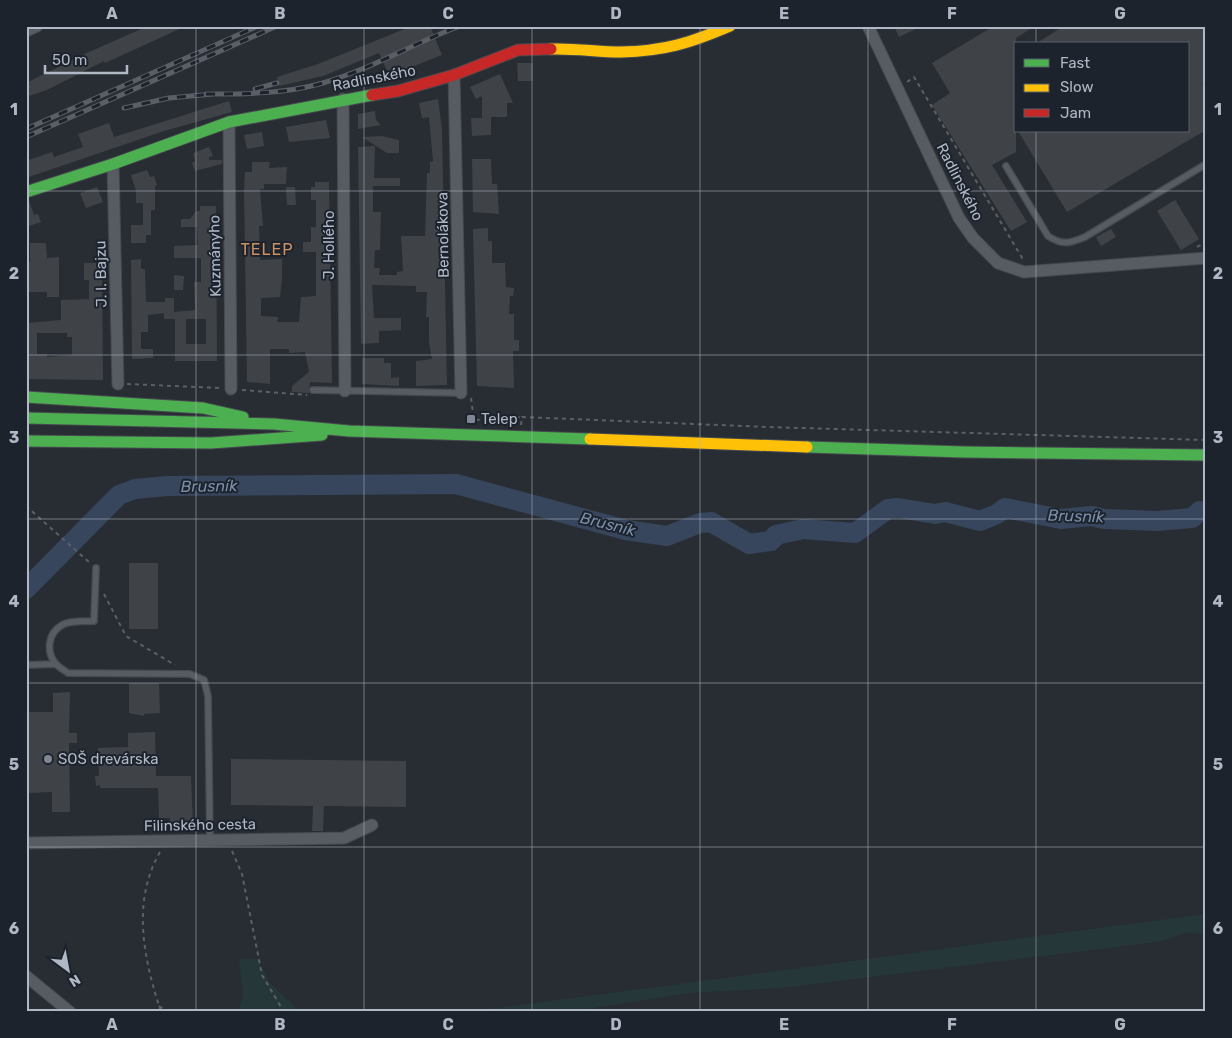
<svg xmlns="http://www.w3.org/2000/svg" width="1232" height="1038" font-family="Rubik,sans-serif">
<rect width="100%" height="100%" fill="#282d33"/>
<path fill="#263739" d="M1206 914V935L1188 932 1162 941 1109 948 781 988 690 993 567 1012H464C711 981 958 946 1206 914Z
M239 959H257L270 983 300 1012H239L243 994Z"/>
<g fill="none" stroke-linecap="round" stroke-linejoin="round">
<path stroke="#37465d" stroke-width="20" d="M26 589 119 495 135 489 167 486 456 484 626 530 667 536 700 523 711 522 749 544 771 541 776 535 803 529 855 533 888 509 898 508 935 514 945 512 980 521 997 514 1005 508 1061 519 1092 516 1104 519 1157 521 1192 518 1200 511 1206 512"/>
</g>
<path fill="#3f4348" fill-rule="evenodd" d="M148 26H186L105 63 104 61 47 90 26 97V83L89 52Z
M412 26H430L442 55 394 74 393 71 388 73 379 53 323 76 279 86 277 77 318 64Z
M894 26H922L899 37Z
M994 26H1035L1016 38V152L992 165 1027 222 1011 231 932 105 950 93 932 63Z
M1064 26H1206V82L1202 84 1206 89V130L1067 212 1018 131H1188V44H1035Z
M517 63H533V81H518Z
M500 74 513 103H507V117H491V135L472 136 471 118H482V96L476 99 470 87Z
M438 99 442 129 447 385 416 386V361L432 359 429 342V317H426L427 292H416V286L372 285 374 318H401V330L379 331V343L361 344 358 147 375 146 374 178H400V186H373V212H381L380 250H375L374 268H380L379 275H397V272L403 271 401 236H425L427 173H430V162L433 161 429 117 422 118 419 103Z
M229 101 232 112 164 131 26 178V161L52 152 54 157 83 147 78 134 109 123 114 137Z
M375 111 376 120 381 125 358 129V114Z
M326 120 330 138 289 142 286 127Z
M262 132 264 146 247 149 244 135Z
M382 136 399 140V153H387L362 137Z
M209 147 213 156 209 157V160H222V164L195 171 192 163 195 161 193 153Z
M472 159H491L492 184H497L499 214 473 212Z
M252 162H270L269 168 287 167 286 184H264V189H260L263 226H259L260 260 282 259V278L280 297 261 298V316L278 317 277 322H299L301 297 316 296V252H303V242H311V227H316V200H311V187H315V182H329L332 383 310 382 309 393 292 392V386L309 372 305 352 289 353V349H270V384L247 382 244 190 245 172H252Z
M147 170 150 177 154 176 157 185 155 186V210H151V235H146V243H131V225H143V203H136V191L131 175Z
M97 187 103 202 86 208 80 193Z
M286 187H295L296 205H287Z
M1175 200 1199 239 1181 250 1157 211Z
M26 201H29L34 215 38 214 41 222 26 227Z
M200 206H216L217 361H175V319H164V313L148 315V332H141V349H153V358L132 359 131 260 141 259V269H145L146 302H165V298H174V312L195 310 194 282H201V258H174V246L198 245 197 227H181V219H190L196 211H200ZM186 319H206V344H186Z
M488 228V241H492V263H505L506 287 514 288 513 296H510L509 314H514V340H519V351H513L514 388 477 386 473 229Z
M1111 229 1116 237 1101 246 1096 237Z
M30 243H46L47 258 59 257V297H47V292H26V262H30Z
M84 263H102L103 380 26 379V323L61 320V300L89 299V280H84ZM37 333H67V337H72V355L47 357V354H37Z
M174 275 184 276 183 290H174Z
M362 358H384V363H391V378L399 377V386L362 384Z
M129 563H158V629H129Z
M129 683H159L160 713 144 714V716L129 713Z
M70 692 69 733H77V743H69L70 812H52V792L26 793V712H53V693Z
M155 732 156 776H191L193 824H170V818H159L158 788H100V785L96 786 95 776H99L98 748 128 747V733Z
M231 759 406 761V807L324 806 323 831H312L313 806 231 805Z"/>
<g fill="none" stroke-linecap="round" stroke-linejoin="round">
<g stroke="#46494e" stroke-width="8">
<path id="lane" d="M1006 166 1048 236C1063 246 1070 243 1085 237L1206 164
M313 390 461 393
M96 568 94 621C84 622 71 620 62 625 48 633 46 651 55 663 58 667 64 670 68 673L190 674 204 680 208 696 210 840
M26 665 56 664"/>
</g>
<g stroke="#46494e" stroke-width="13">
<path id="street" d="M868 26 959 218 973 238 998 263 1024 272 1206 258
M26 31 37 26
M454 75 461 393
M343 99 345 391
M229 122 231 389
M113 164 118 384
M26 843 344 838 372 825
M26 976 70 1012"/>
</g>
<g stroke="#46494e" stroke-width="13">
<path id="fast" d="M26 192 113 164 229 122 372 95
M26 397 203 408 243 417
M26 418 274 424 349 431 590 439
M26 441 211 443 322 435
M807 447 964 452 1206 455"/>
</g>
<g stroke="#46494e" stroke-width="13">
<path id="slow" d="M551 49C575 48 598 52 621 52 665 51 690 43 730 26
M590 439 807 447"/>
</g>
<g stroke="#46494e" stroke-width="13">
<path id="jam" d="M372 95 398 91 454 75 518 50 551 49"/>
</g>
<path stroke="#5b6066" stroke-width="2" stroke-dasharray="4 4" stroke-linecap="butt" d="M907 82 914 77 1024 261
M1197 247 1206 242
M127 384 220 388
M242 390 307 395
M471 398 474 420 522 417
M521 425 522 417 768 427 1206 440
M26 506 90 563
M104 594 126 636 175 665
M232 851 242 874 262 975 284 1012
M160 852C131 902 144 960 161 1012
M159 1006 167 1012"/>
<use href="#lane" stroke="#575b62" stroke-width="5.5"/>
<use href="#street" stroke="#575b62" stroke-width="11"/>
<use href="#fast" stroke="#4caf50" stroke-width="11"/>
<use href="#slow" stroke="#ffc107" stroke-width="11"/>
<use href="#jam" stroke="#c62828" stroke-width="11"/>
<g stroke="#5b5e65" stroke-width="5">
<path id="rail" d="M255 89 277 83
M206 94C246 94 284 94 323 83 371 69 414 43 460 26
M124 108 169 98 213 94
M26 129 258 26
M26 137 277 26"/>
</g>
<use href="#rail" stroke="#1c232d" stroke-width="3" stroke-dasharray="9" stroke-linecap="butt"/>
</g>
<path fill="none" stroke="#b1b8c5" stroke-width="1" stroke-opacity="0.55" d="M196 26V1012M364 26V1012M532 26V1012M700 26V1012M868 26V1012M1036 26V44M1036 131V1012M26 191H1206M26 355H1206M26 519H1206M26 683H1206M26 847H1206"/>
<g fill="#818792" stroke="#1c232d" stroke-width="2">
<rect x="466" y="414" width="10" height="10" rx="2.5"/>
<circle cx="48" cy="759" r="5"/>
</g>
<g text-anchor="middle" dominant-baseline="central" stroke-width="4" stroke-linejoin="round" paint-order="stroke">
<g font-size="15" fill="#b1b8c5" stroke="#1c232d">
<text transform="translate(374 78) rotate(-11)">Radlinského</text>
<text transform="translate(960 182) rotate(63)">Radlinského</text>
<text transform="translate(443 235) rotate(-91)">Bernolákova</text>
<text transform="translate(329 245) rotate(-90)">J. Hollého</text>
<text transform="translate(215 256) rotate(-91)">Kuzmányho</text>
<text transform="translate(101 274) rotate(-91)">J. I. Bajzu</text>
<text transform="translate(200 825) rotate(-1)">Filinského cesta</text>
</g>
<g font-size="15" fill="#b1b8c5" stroke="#1c232d" text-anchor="start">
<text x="481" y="419">Telep</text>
<text x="58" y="759">SOŠ drevárska</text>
</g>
<g font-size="16" letter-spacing="1" fill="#cc9264" stroke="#1c232d">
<text x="267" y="249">TELEP</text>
</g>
<g font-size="16" font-style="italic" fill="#7b8fab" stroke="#1c232d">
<text transform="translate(209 486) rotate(-1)">Brusník</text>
<text transform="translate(1076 516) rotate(2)">Brusník</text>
<text transform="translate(608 524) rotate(14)">Brusník</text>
</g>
</g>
<rect width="1232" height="1038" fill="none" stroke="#1c232d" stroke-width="55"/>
<rect x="1014" y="42" width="175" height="90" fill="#1c232d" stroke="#585f6a"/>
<rect x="1024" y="59" width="25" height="8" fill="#4caf50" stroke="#585f6a"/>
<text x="1060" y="68" font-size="15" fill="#b1b8c5">Fast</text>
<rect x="1024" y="84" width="25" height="8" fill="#ffc107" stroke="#585f6a"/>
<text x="1060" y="92" font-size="15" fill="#b1b8c5">Slow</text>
<rect x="1024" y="109" width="25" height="8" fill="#c62828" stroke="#585f6a"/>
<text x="1060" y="118" font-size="15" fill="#b1b8c5">Jam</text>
<g transform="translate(68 970) rotate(148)" stroke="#1c232d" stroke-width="4" paint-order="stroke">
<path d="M0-4L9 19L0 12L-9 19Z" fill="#b1b8c5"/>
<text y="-8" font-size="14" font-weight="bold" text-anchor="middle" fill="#b1b8c5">N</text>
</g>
<path d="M45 65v8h82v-8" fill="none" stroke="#b1b8c5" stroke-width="2.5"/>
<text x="52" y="65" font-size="15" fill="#b1b8c5" stroke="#1c232d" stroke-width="4" paint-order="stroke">50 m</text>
<rect x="28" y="28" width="1176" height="982" fill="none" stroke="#b1b8c5" stroke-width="2"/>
<g font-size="16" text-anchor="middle" font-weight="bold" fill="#b1b8c5">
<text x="112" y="19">A</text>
<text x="280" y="19">B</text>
<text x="448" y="19">C</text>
<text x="616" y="19">D</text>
<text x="784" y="19">E</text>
<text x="952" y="19">F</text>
<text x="1120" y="19">G</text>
<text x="14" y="115">1</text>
<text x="1218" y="115">1</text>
<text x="14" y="279">2</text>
<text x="1218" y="279">2</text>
<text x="14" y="443">3</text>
<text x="1218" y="443">3</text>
<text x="14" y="607">4</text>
<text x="1218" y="607">4</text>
<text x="14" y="770">5</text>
<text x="1218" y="770">5</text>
<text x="14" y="934">6</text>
<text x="1218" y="934">6</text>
<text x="112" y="1030">A</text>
<text x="280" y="1030">B</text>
<text x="448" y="1030">C</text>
<text x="616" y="1030">D</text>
<text x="784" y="1030">E</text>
<text x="952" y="1030">F</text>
<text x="1120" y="1030">G</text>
</g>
</svg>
